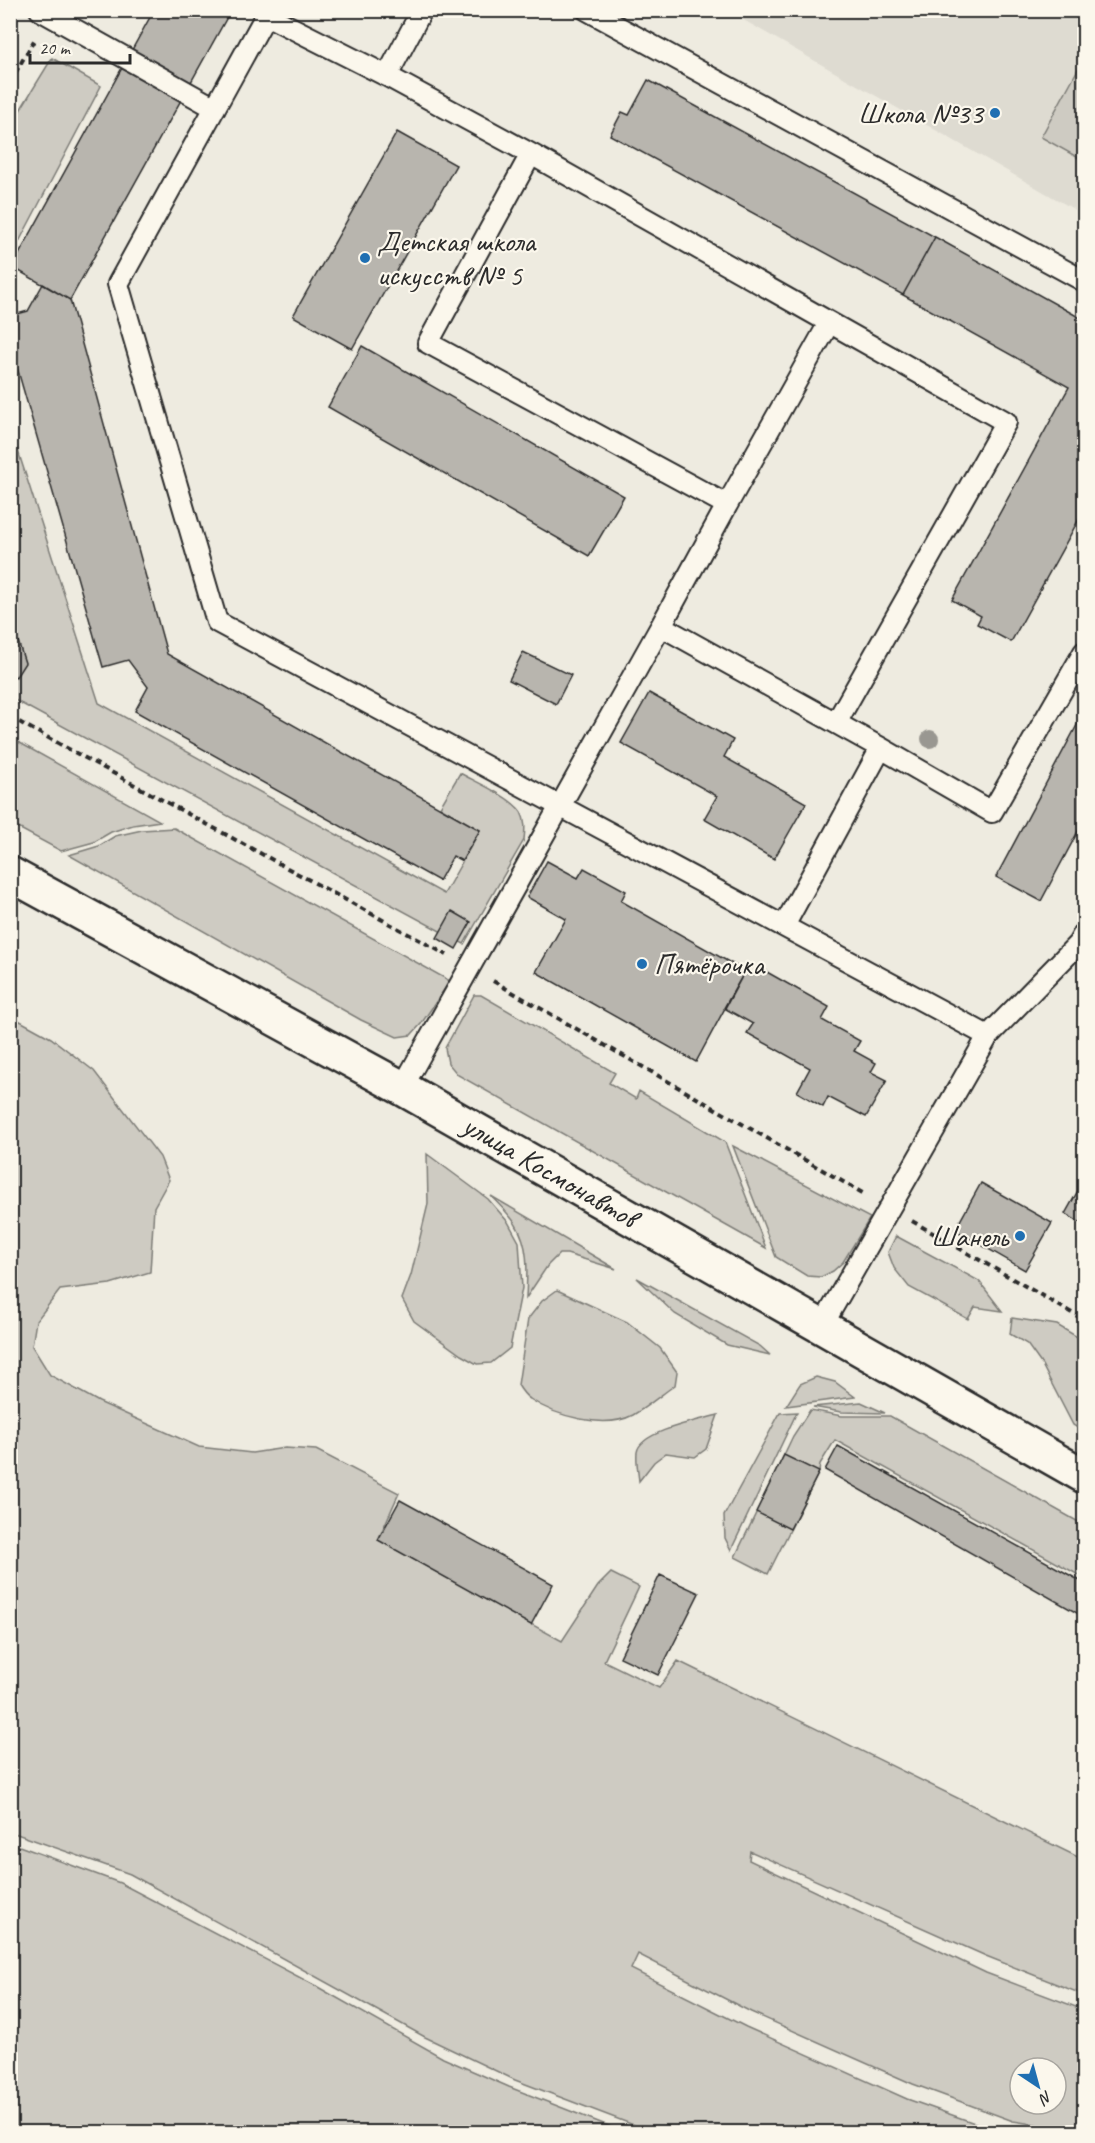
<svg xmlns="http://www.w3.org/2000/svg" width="1095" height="2143" font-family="Caveat,sans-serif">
<rect width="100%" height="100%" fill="#eeebe0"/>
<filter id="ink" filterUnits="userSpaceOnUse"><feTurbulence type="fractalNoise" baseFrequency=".0167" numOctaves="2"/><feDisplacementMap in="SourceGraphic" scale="12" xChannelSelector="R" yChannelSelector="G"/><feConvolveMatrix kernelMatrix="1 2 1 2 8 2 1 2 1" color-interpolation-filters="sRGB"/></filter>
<g filter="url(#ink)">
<path fill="#dedbd1" d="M728 11H1084V215Z"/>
<path fill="#cecbc2" stroke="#7c7b76" stroke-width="1.5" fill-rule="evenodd" d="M52 58 101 86 11 257V125Z
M1084 58V161L1041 137Z
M10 426 99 703 444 894 480 830 440 807 460 773C476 782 511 797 521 812 526 821 525 830 524 840L464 944 11 698Z
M11 738 160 821 133 825 111 832 94 842 61 851 11 824Z
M174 828 450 981 421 1024 411 1035 397 1037 361 1020 69 855 99 846 115 836 142 830Z
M474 995H481L615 1073 609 1083 636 1099 639 1091 725 1142 766 1248 458 1075 448 1063 445 1048Z
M11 1016 51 1038 94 1071 160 1157 169 1180 154 1207 150 1272 110 1284 60 1290 36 1321 32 1346 50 1375 99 1402 199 1447 252 1453 285 1448 316 1450 399 1493 378 1540 562 1641 598 1586 611 1573 639 1587 604 1661 659 1688 678 1661 1084 1860V1995L986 1956 750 1851 749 1860 986 1973 1084 2010V2132H1075L1059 2128 1013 2121 913 2084 751 2012 638 1954 631 1969 746 2027 907 2099 1000 2132H652L515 2080 425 2037 130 1874 11 1832ZM1020 2068H1056V2104H1020Z
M733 1146 870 1218 843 1262 833 1271 821 1277 807 1276 776 1257Z
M427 1154 488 1199 508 1222 519 1242 522 1288 510 1348 491 1363 477 1364 461 1355 414 1321 402 1299 411 1275 428 1204Z
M491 1196 616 1269 567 1254H559L548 1265 526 1298C527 1274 530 1247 516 1225 510 1214 499 1205 491 1196Z
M896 1236 979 1281 1002 1311 975 1307 968 1319 909 1287 894 1268 888 1252Z
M637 1278 760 1346 770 1355 727 1345 675 1314Z
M557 1290 627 1322 660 1348 677 1372 675 1385C661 1395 647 1407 633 1415 605 1430 555 1416 530 1399 525 1396 521 1390 518 1385L528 1319 542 1301Z
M1012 1318 1057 1325 1084 1341V1432L1073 1425 1042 1365 1027 1344 1010 1334Z
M816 1377 835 1382 855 1397 786 1406 800 1384Z
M861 1402 885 1413 841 1412 813 1407Z
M810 1410 842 1416H890L1084 1525V1578L835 1440 820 1464 819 1472 768 1574 735 1557 793 1436Z
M797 1412 731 1550 725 1538 724 1516 780 1413Z
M718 1415 706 1449 695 1457 666 1453 654 1462 639 1481C638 1472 636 1461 637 1452 640 1431 700 1420 718 1415Z
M11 1843 120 1883 316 1986 443 2058 509 2087 624 2132H11Z"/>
<path fill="#b8b5ae" stroke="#2b2b2b" stroke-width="1.5" d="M154 10H231L70 300 12 267Z
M648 80 935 237 903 295 610 135 622 112 629 115Z
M397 132 456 165 352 349 293 316Z
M935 237 1084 320V510L1011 642 977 624 981 616 952 600 1069 387 903 295Z
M43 284 70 300 167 654 480 830 462 861 453 856 439 881 135 711 148 687 128 660 103 667 10 343V316L28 311Z
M362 346 624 496 589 556 328 407Z
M10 616 25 663 16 677 10 673Z
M523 652 571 675 556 704 509 680Z
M649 693 733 740 724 757 806 803 774 859 704 819 717 796 621 743Z
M1084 712V820L1041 901 996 877Z
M547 861 578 878 584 868 626 891 621 901 745 971 696 1062 536 972 566 919 527 897Z
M452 911 471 922 456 949 437 938Z
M758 967 829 1007 822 1020 860 1041 854 1051 876 1063 871 1072 887 1080 866 1117 828 1097 823 1107 797 1092 810 1068 747 1033 753 1024 724 1008 745 971 754 975Z
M1084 1180V1225L1065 1214Z
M981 1183 1052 1223 1025 1270 955 1230Z
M838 1446 1084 1583V1617L825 1470Z
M784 1455 819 1472 790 1529 756 1512Z
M400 1500 553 1584 531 1625 378 1540Z
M660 1575 699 1593 658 1675 620 1657Z"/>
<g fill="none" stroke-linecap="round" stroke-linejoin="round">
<g stroke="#2b2b2b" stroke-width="24">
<path id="lane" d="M40 10 215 108
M422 10 387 76 266 15 118 284 217 622 988 1036 822 1326
M587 10 1084 281
M387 76 531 154 428 343 727 505 661 626
M531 154 1006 422 836 723
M727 505 829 323
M784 926 881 748
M988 1036 1078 944 1084 933
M402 1088 661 626 881 748 992 812 1084 652"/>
</g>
<g stroke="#2b2b2b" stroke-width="38">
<path id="secondary" d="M10 874 402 1088 1084 1476"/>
</g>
<path stroke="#2b2b2b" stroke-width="4" stroke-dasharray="6 4.5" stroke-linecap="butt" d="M10 82 36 37
M10 717 447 955
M493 981 866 1195
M912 1221 1084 1320"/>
<use href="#lane" stroke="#fbf7ec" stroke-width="20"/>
<use href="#secondary" stroke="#fbf7ec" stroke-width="33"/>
</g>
<circle fill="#999791" cx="930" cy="739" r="9"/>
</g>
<g fill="#1f6fb2" stroke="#fbf7ec" stroke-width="2">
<circle cx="995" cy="113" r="6"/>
<circle cx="365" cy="258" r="6"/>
<circle cx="642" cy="964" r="6"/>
<circle cx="1020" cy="1236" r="6"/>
</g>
<g text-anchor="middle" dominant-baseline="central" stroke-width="4.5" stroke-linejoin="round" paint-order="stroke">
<g font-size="30" fill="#2b2b2b" stroke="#fbf7ec" text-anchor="end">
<text x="983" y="113">Школа №33</text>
<text x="377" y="241" text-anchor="start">Детская школа<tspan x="377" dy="34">искусств № 5</tspan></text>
<text x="654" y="964" text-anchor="start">Пятёрочка</text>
<text x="1008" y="1236">Шанель</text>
</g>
<g font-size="30" fill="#2b2b2b" stroke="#fbf7ec">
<text transform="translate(550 1171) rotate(30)">улица Космонавтов</text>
</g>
</g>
<rect width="1095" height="2143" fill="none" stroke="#fbf7ec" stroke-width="36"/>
<rect x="18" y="18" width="1059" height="2107" fill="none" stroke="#2b2b2b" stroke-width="2" filter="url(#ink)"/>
<g transform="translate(1038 2086) rotate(144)"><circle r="28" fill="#fbf7ec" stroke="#a8a59f" stroke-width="1.5"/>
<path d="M0-4.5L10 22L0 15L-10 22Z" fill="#1f6fb2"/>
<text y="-9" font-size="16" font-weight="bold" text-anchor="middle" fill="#2b2b2b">N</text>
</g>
<path d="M30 54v9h100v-9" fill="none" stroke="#2b2b2b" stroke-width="3"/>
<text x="39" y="54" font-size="18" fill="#2b2b2b" stroke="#fbf7ec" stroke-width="4.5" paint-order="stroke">20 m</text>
</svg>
